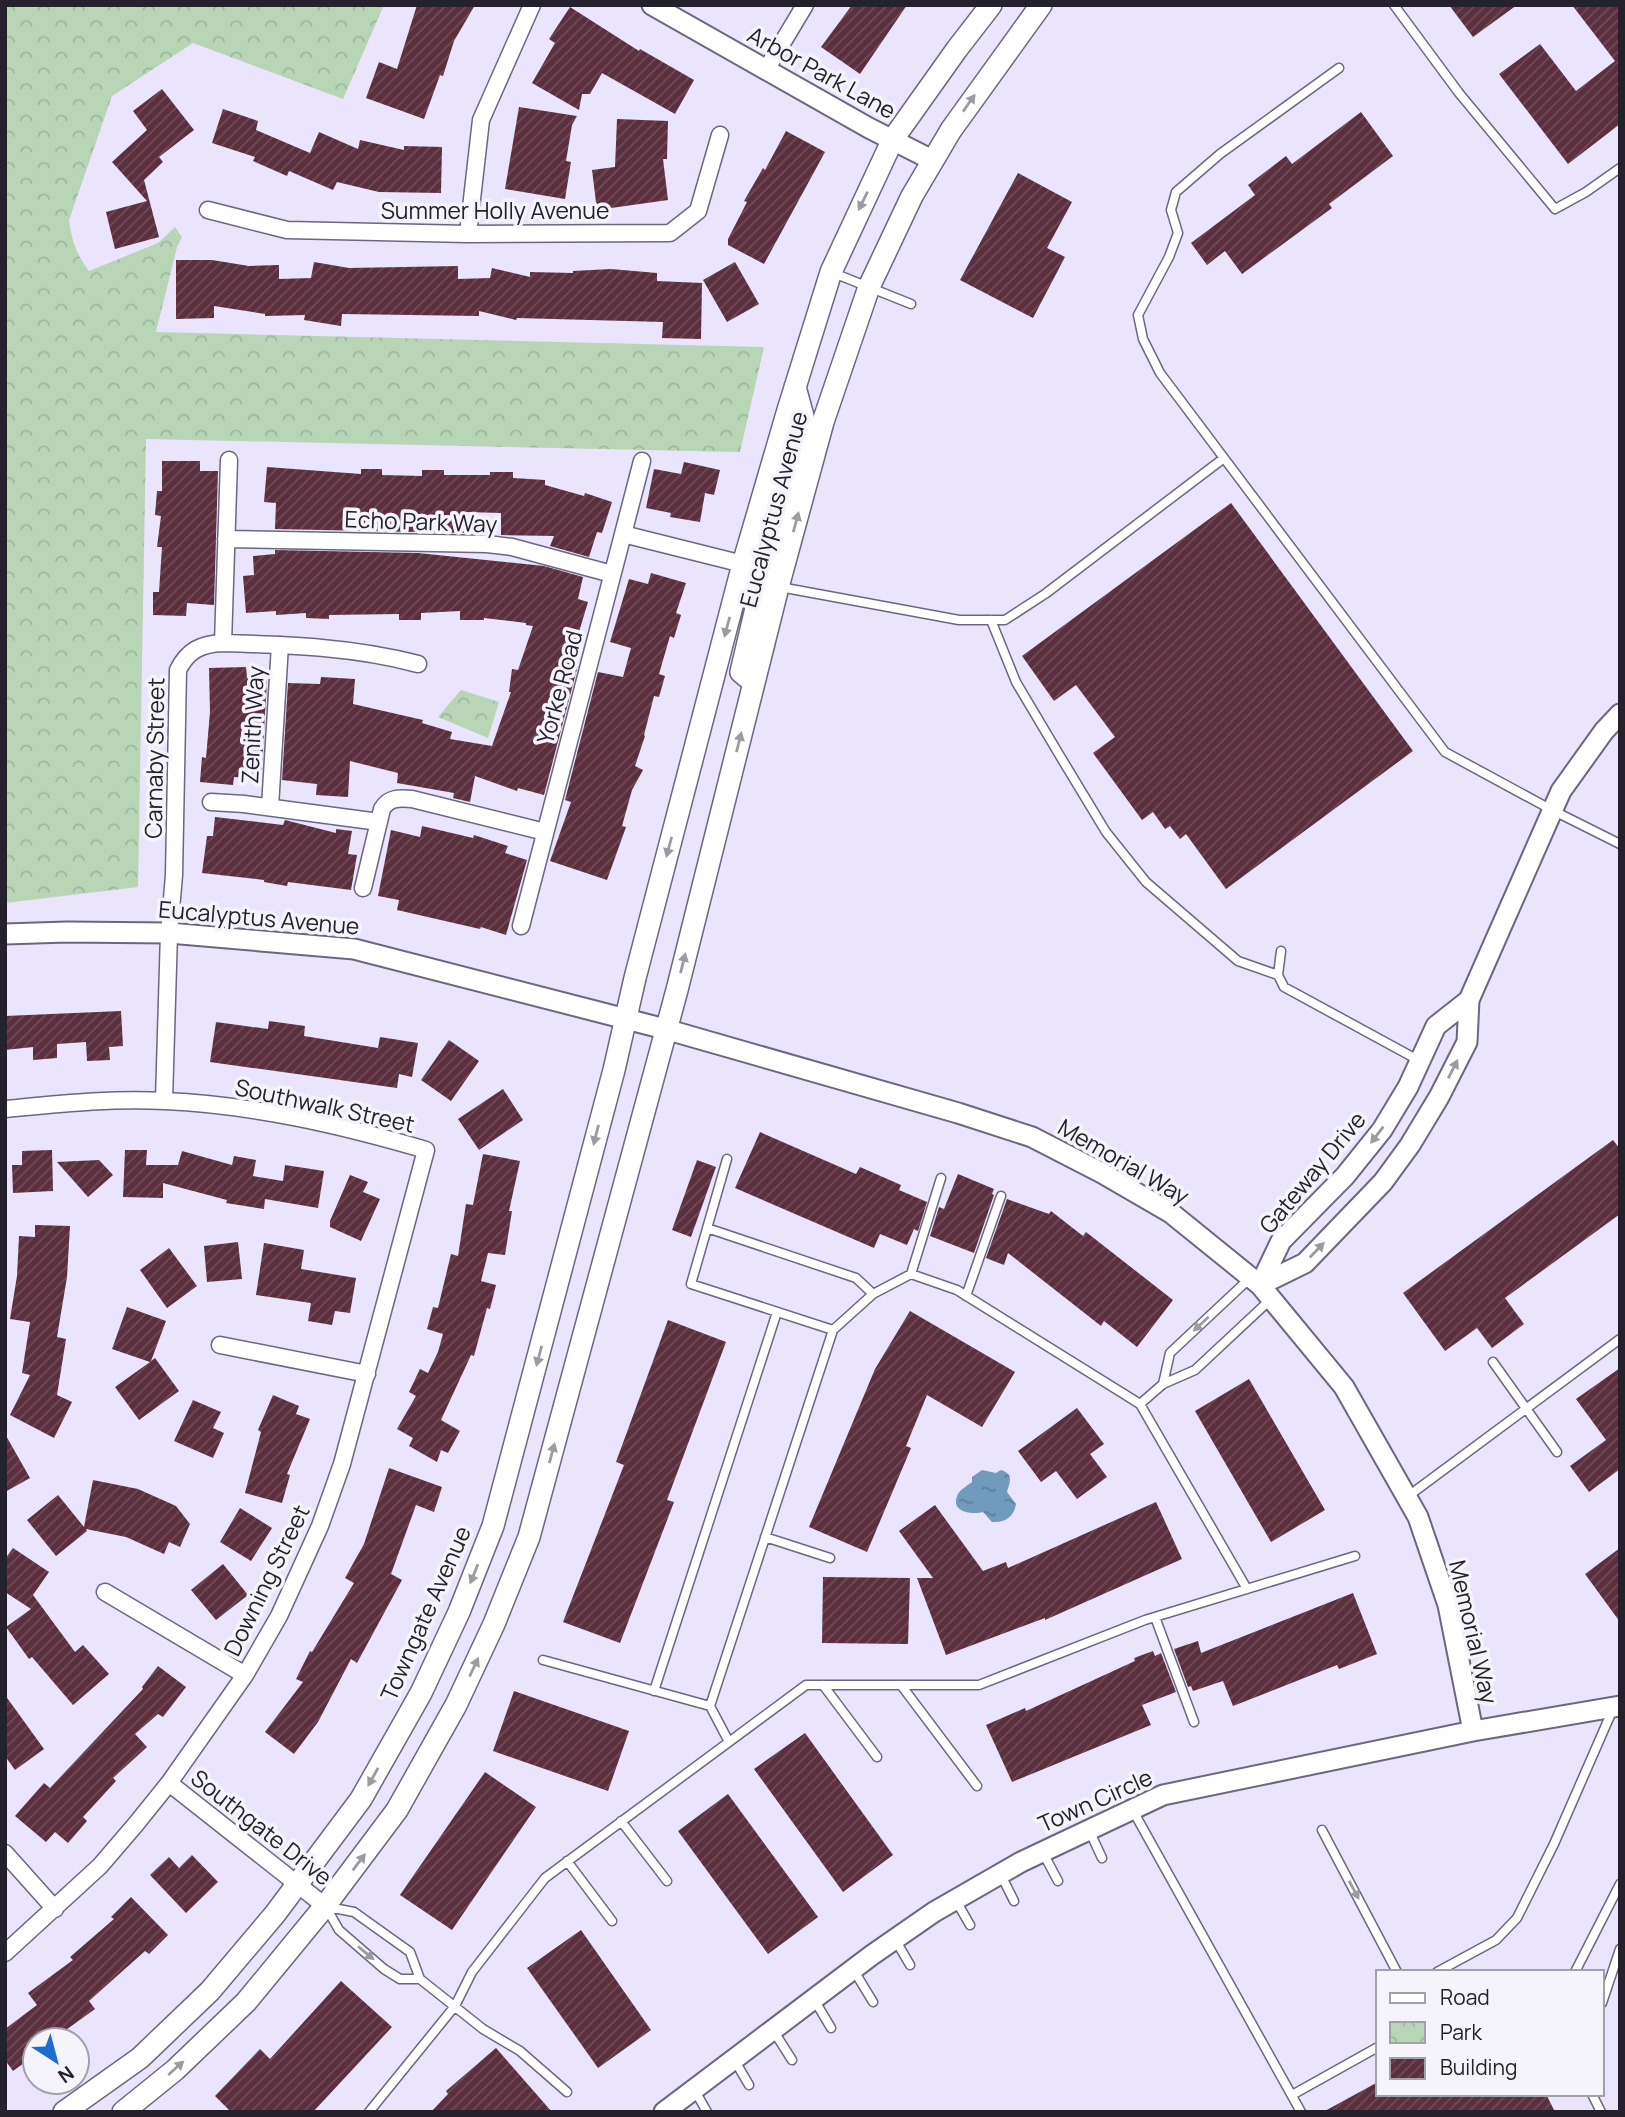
<svg xmlns="http://www.w3.org/2000/svg" width="1625" height="2117" font-family="Manrope,sans-serif">
<defs>
<pattern id="park-crowns" width="20" height="18" patternUnits="userSpaceOnUse" patternTransform="scale(1.75)"><rect width="20" height="18" fill="#b8d5b6"/><path d="M2 6a3 3 0 1 1 6 0M12 15a3 3 0 1 1 6 0" fill="none" stroke="#9eb79d"/></pattern>
<pattern id="water-ripples" width="26" height="14" patternUnits="userSpaceOnUse" patternTransform="scale(1.75)"><rect width="26" height="14" fill="#719bbc"/><path d="M2 4q2-2 4 0t4 0M15 11q2-2 4 0t4 0" fill="none" stroke="#5d7e99"/></pattern>
<pattern id="building-hatch" width="6" height="6" patternUnits="userSpaceOnUse" patternTransform="scale(1.75)"><rect width="6" height="6" fill="#5b2f3e"/><path d="M-1 1l2-2M0 6l6-6M5 7l2-2" fill="none" stroke="#6f4b58"/></pattern>
</defs>
<rect width="100%" height="100%" fill="#eae4fd"/>
<path fill="url(#park-crowns)" d="M5 5H384L343 99 193 43 112 96 69 220C72 241 76 254 89 271L158 243 175 227 182 237 177 247 156 332 764 347 740 452 146 439 138 887 5 903Z
M461 690 499 702 488 738 438 717Z"/>
<path fill="url(#water-ripples)" d="M982 1470 996 1473 1001 1470C1014 1474 1010 1482 1007 1492L1016 1504C1014 1517 1005 1523 992 1522L983 1512C971 1515 949 1512 958 1494 961 1489 967 1486 972 1482V1477Z"/>
<path fill="url(#building-hatch)" d="M417 5H475L454 41 443 76 440 75 424 119 366 98 379 62 397 69Z
M852 5H907L860 74 821 47Z
M1449 5H1517L1473 37Z
M1572 5H1620V124L1568 164 1499 74 1540 44 1576 91 1615 61Z
M570 7 639 51 640 49 694 80 675 114 602 73 590 94H582L579 110 532 83 555 43 549 39Z
M162 89 194 130 159 157 163 162 144 180 159 237 115 249 106 212 147 201 112 162 147 130 133 111Z
M519 107 577 116 572 125 566 161 571 162 565 199 505 189Z
M223 109 258 121 256 130 310 153 319 132 358 149 360 140 404 150V146L442 147 441 193 379 192 337 182 333 190 289 171 287 176 253 161 255 157 212 143Z
M1361 112 1393 156 1329 204 1332 208 1242 274 1225 251 1207 265 1191 243 1255 195 1248 185 1286 156 1292 164Z
M617 119 668 121 667 159H663L668 200 597 210 592 170 615 167Z
M786 131 825 152 764 264 728 245V239L747 202 744 201 763 168 765 170Z
M1018 173 1072 202 1047 248 1065 257 1033 318 960 280Z
M176 260H212L249 266 279 265V279L311 278 314 262 349 268 458 266V279L490 278 492 268 530 277V272L573 273V271L611 269 657 273V281L702 283 701 339 662 338 663 322 517 318 516 320 479 311V316L342 314 341 326 304 320 305 315 265 316V314L214 306V318L176 319Z
M735 262 759 304 727 322 703 280Z
M162 461H200V471H218L214 605 187 603 186 616 153 615V592H159L162 547H157L161 516 155 515 157 491H162Z
M684 462 720 470 714 495 705 493 700 522 670 517 671 513 646 508 654 469 681 474Z
M267 467 361 474V469H382V475L422 476V470H444V475H490V472H513V478L545 480V485L584 496 585 493 612 502 602 533 597 532 589 557 550 546 554 536 501 535V513L466 512V533L275 529 276 503 264 502Z
M1231 503 1413 751 1226 889 1186 834 1180 839 1170 826 1165 829 1153 812 1142 820 1093 753 1115 737 1076 685 1054 701 1022 656Z
M275 550 418 553 544 566 583 577 578 599 588 602 570 662 578 665 544 795 518 788 517 791 475 776 470 802 453 798 454 793 397 783 398 773 350 761 348 797 316 795 317 784 282 780 288 683 320 684 321 677 355 679 353 704 423 720 422 723 452 732 450 739 492 746 511 692H509L512 669 518 670 533 626 526 625V623L484 618V620H460V611L421 613V620H399V614L329 615V619L306 618V613L276 615V611L246 613 243 576 254 575 253 556 275 554Z
M651 573 686 583 676 613 681 615 674 638 670 636 659 674 665 676 659 697 654 696 644 735 645 736 635 766 643 770 632 790 622 826 626 827 607 880 550 861 571 802 565 800 598 672 623 677 631 648 610 642 629 579 648 584Z
M246 667 247 678H266L267 682 261 779 234 777 233 785 200 782 202 757 206 758 210 712 209 668Z
M215 817 283 825 285 820 336 833V829L352 831 348 854 357 855 351 890 288 882 287 886 264 882V880L202 873 207 836H213Z
M422 826 473 838 474 835 508 846 505 853 527 860 506 935 481 927 480 929 397 910 399 900 378 896 391 830 420 837Z
M121 1011 123 1046 109 1047 110 1060 87 1061 86 1042 57 1044V1058L33 1060V1047L5 1050V1016Z
M269 1021 305 1026 304 1036 378 1048 380 1037 418 1043 412 1077 399 1074 397 1088 210 1062 216 1022 268 1029Z
M449 1040 479 1061 451 1101 421 1080Z
M503 1089 523 1120 479 1150 458 1119Z
M760 1132 856 1174 860 1167 901 1185 899 1190 927 1202 918 1231 914 1229 907 1245 880 1234 874 1248 735 1188Z
M1613 1140 1620 1149V1214L1505 1298 1524 1324 1492 1348 1477 1328 1445 1351 1403 1293Z
M52 1150 53 1191 13 1193 12 1165H22V1151Z
M125 1150H147L146 1165H178L182 1151 232 1165 234 1156 256 1160 253 1176 283 1181 285 1165 324 1171 318 1208 265 1199 264 1209 226 1203 227 1200 163 1183V1198L123 1197Z
M483 1154 520 1161 509 1211H512L505 1255 488 1253 481 1281 496 1285 490 1309 487 1308 474 1356 471 1355 441 1420 460 1431 448 1453 441 1450 437 1462 409 1446 413 1438 397 1429 416 1396 409 1392 420 1369 428 1373 438 1352 443 1334 427 1329 433 1307 438 1308 451 1254 458 1256 466 1204 473 1205Z
M99 1160 113 1175 88 1197 57 1162Z
M697 1160 716 1167 691 1237 672 1230Z
M958 1174 994 1189 992 1194 994 1195 974 1253 930 1236 939 1207 944 1209Z
M350 1175 368 1182 363 1192 380 1199 361 1241 330 1227V1221Z
M1007 1199 1049 1214 1051 1211 1083 1236 1086 1232 1173 1300 1137 1347 1104 1321 1101 1326 1008 1253 1004 1265 986 1258Z
M35 1225 70 1226 67 1277 57 1337 66 1339 57 1395 72 1402 54 1438 10 1415 30 1375 22 1373 30 1322 10 1319 17 1276 19 1236 35 1237Z
M238 1242 242 1279 207 1282 204 1246Z
M264 1243 304 1250 301 1269 356 1278 350 1313 335 1311 332 1325 308 1321 311 1303 256 1295Z
M169 1248 197 1286 167 1308 140 1270Z
M127 1307 166 1321 151 1361 155 1358 179 1391 139 1420 115 1387 150 1362 112 1349Z
M910 1311 1015 1372 982 1427 927 1395 906 1446 911 1448 867 1552 809 1527 875 1369Z
M668 1320 726 1342 667 1500 674 1502 620 1643 563 1622 624 1465 616 1462Z
M1620 1368V1469L1589 1492 1570 1466 1606 1440 1576 1399Z
M1249 1379 1325 1510 1271 1542 1195 1411Z
M273 1395 299 1406 296 1414 310 1419 287 1474 290 1475 282 1503 245 1493 261 1432 258 1430Z
M193 1400 221 1412 213 1428 224 1433 213 1458 174 1441Z
M1077 1408 1104 1444 1090 1454 1107 1477 1077 1499 1056 1471 1041 1482 1018 1451Z
M5 1434 30 1478 5 1492Z
M389 1468 442 1487 434 1512 416 1505 391 1574 402 1580 357 1663 351 1659 318 1722 294 1754 265 1732 303 1682 296 1679 310 1651 312 1652 354 1583 345 1578 364 1544Z
M93 1480 138 1489 176 1506 190 1524 180 1547 169 1542 164 1554 126 1537 86 1529 87 1531 56 1556 27 1520 58 1495 84 1527Z
M1156 1502 1182 1559 1045 1620V1618L946 1655 917 1578H933L899 1531 935 1505 983 1571 1006 1562 1008 1568Z
M240 1508 272 1528 251 1561 220 1542Z
M13 1548 49 1572 33 1595 75 1652 83 1645 109 1674 73 1705 32 1657 29 1659 6 1627 31 1609 5 1592V1559Z
M1620 1548V1622L1585 1574Z
M223 1564 248 1595 216 1620 191 1590Z
M823 1577 910 1578 908 1644 822 1643Z
M1353 1593 1377 1654 1339 1669 1337 1665 1233 1706 1223 1681 1193 1691 1191 1686 1188 1687 1174 1649 1198 1641 1201 1653Z
M1153 1651 1155 1656 1161 1653 1176 1692 1142 1705 1151 1725 1012 1782 986 1725 1025 1708 1026 1711 1135 1661 1134 1658Z
M158 1666 186 1687 163 1717 158 1714 135 1734 147 1747 113 1778 116 1781 83 1817 87 1821 68 1843 55 1832 46 1842 15 1816 44 1783 50 1788 143 1689 142 1687Z
M514 1691 629 1731 608 1791 493 1751Z
M5 1695 44 1749 15 1770 5 1756Z
M805 1733 893 1855 843 1892 754 1769Z
M485 1772 536 1807 452 1930 400 1895Z
M728 1794 818 1917 768 1954 678 1831Z
M192 1855 218 1882 186 1913 150 1875 169 1857 179 1868Z
M131 1897 168 1935 149 1954 145 1951 89 2001 95 2009 52 2040H35V2055L13 2071 5 2060V2029L37 2005 28 1993 73 1960 70 1957 114 1919 111 1917Z
M581 1930 651 2030 598 2068 527 1968Z
M341 1981 392 2027 313 2112H231L215 2096 260 2049 270 2059Z
M496 2048 552 2112H431L448 2094 446 2091Z
M1378 2082V2094H1546L1555 2112H1323Z"/>
<g fill="none" stroke-linecap="round" stroke-linejoin="round">
<g stroke="#6c6680" stroke-width="11">
<path id="service" d="M1394 5 1459 93 1555 209 1586 192 1620 168
M1339 68 1220 154 1176 192 1171 210 1178 233 1169 257 1138 315 1143 339 1160 373 1445 752 1552 810 1620 844
M831 272 911 304
M780 587 959 620H1005L1045 594 1224 458
M991 620 1016 682 1060 756 1106 832 1146 882 1238 961 1278 975
M1281 951 1278 975 1284 987 1420 1061
M727 1159 691 1284 833 1330
M707 1228 856 1278 873 1294
M911 1274 941 1178
M966 1296 1001 1196
M1493 1362 1557 1452
M1163 1384 1170 1353 1249 1279
M1140 1404 1163 1384 1195 1370 1270 1300
M1407 1497 1620 1339
M765 1537 830 1558
M1155 1617 1194 1722
M543 1660 710 1706
M823 1685 877 1757
M901 1685 977 1786
M654 1691 777 1312
M729 1742 710 1706 833 1330 873 1294 911 1274 957 1290 1140 1404 1247 1589
M1132 1809 1301 2112
M621 1821 667 1881
M1089 1830 1102 1858
M1322 1830 1397 1972
M1042 1851 1058 1881
M567 1861 612 1921
M1001 1875 1014 1901
M955 1899 970 1925
M328 1907 354 1912 410 1952 420 1979 483 2029 520 2051 567 2092
M327 1909 339 1930 384 1969 400 1979H420
M896 1941 910 1965
M853 1969 873 2002
M1437 1972 1496 1940 1517 1918 1554 1844 1613 1709
M1575 1972 1620 1884
M815 2001 831 2028
M1602 2003 1620 1949
M773 2030 792 2060
M735 2061 749 2085
M694 2089 707 2112
M1592 2094 1601 2112
M1292 2095 1378 2047
M369 2112 455 2006 472 1972 545 1878 806 1685H979L1145 1620 1355 1556"/>
</g>
<g stroke="#6c6680" stroke-width="19">
<path id="minor" d="M766 70 805 5
M208 210 287 230 468 234 670 233 698 211 720 135
M468 234 481 120 532 5
M623 534 743 564
M226 539 487 544 512 547 612 574
M223 643 229 460
M211 802 244 804 379 822
M270 807 280 645
M363 888 382 809C389 797 400 798 412 799L545 832
M521 926 642 461
M164 1100 169 933 174 875 178 670C188 650 201 644 223 643 290 645 354 647 418 664
M5 1109C58 1104 112 1098 165 1101 254 1105 341 1125 426 1150L342 1464 320 1526 279 1616 245 1675 169 1783 136 1824 100 1866 5 1953
M220 1345 367 1374
M105 1592 245 1675
M169 1783 325 1906
M5 1853 55 1909"/>
</g>
<g stroke="#6c6680" stroke-width="23">
<path id="tertiary" d="M652 5 869 128 932 160
M5 934 67 932 169 933 354 949 665 1029 958 1113 1032 1137 1102 1173 1171 1213 1260 1285 1344 1387 1418 1517 1448 1605 1473 1731
M1260 1285 1305 1263 1383 1182 1410 1145 1439 1097 1467 1042 1469 1000 1561 791 1604 731 1620 714
M1260 1285 1281 1241 1345 1176 1382 1130 1408 1087 1436 1026 1469 1000
M664 2112 872 1955 934 1912 1021 1862 1163 1795 1473 1731 1620 1706"/>
</g>
<g stroke="#6c6680" stroke-width="24">
<path id="secondary" d="M743 564 761 587 741 672 754 683
M777 582 772 553 803 416 795 387
M64 2112 140 2058 210 1991 275 1914 361 1799 421 1693 459 1612 493 1526 614 1070 635 978 743 564 788 410 831 272 893 139 957 49 991 5
M123 2112 175 2070 246 2002 325 1906 397 1810 456 1705 494 1624 529 1537 677 990 778 587 823 422 869 287 912 196 951 130 1041 5"/>
</g>
<use href="#service" stroke="#fff" stroke-width="8"/>
<use href="#minor" stroke="#fff" stroke-width="16"/>
<use href="#tertiary" stroke="#fff" stroke-width="19"/>
<use href="#secondary" stroke="#fff" stroke-width="21"/>
</g>
<defs><path id="oneway-solid" d="M-6-.8H1V-3.2L6.5 0L1 3.2V.8H-6Z" transform="scale(1.75)"/></defs>
<g fill="#9c9ba0">
<use href="#oneway-solid" transform="translate(969 103) rotate(-55)"/>
<use href="#oneway-solid" transform="translate(863 201) rotate(116)"/>
<use href="#oneway-solid" transform="translate(796 522) rotate(-75)"/>
<use href="#oneway-solid" transform="translate(727 627) rotate(105)"/>
<use href="#oneway-solid" transform="translate(739 742) rotate(-76)"/>
<use href="#oneway-solid" transform="translate(669 847) rotate(105)"/>
<use href="#oneway-solid" transform="translate(683 963) rotate(-76)"/>
<use href="#oneway-solid" transform="translate(1453 1069) rotate(-63)"/>
<use href="#oneway-solid" transform="translate(596 1135) rotate(104)"/>
<use href="#oneway-solid" transform="translate(1377 1135) rotate(127)"/>
<use href="#oneway-solid" transform="translate(1317 1250) rotate(-46)"/>
<use href="#oneway-solid" transform="translate(1201 1324) rotate(137)"/>
<use href="#oneway-solid" transform="translate(539 1356) rotate(105)"/>
<use href="#oneway-solid" transform="translate(552 1453) rotate(-75)"/>
<use href="#oneway-solid" transform="translate(474 1574) rotate(112)"/>
<use href="#oneway-solid" transform="translate(474 1667) rotate(-65)"/>
<use href="#oneway-solid" transform="translate(373 1777) rotate(119)"/>
<use href="#oneway-solid" transform="translate(359 1862) rotate(-53)"/>
<use href="#oneway-solid" transform="translate(1354 1890) rotate(62)"/>
<use href="#oneway-solid" transform="translate(366 1953) rotate(40)"/>
<use href="#oneway-solid" transform="translate(176 2068) rotate(-42)"/>
</g>
<g text-anchor="middle" dominant-baseline="central" stroke-width="7" stroke-linejoin="round" paint-order="stroke">
<g font-size="23" fill="#24212c" stroke="#f6f4fb">
<text transform="translate(822 72) rotate(29)">Arbor Park Lane</text>
<text x="495" y="210">Summer Holly Avenue</text>
<text transform="translate(773 509) rotate(-75)">Eucalyptus Avenue</text>
<text transform="translate(421 521) rotate(2)">Echo Park Way</text>
<text transform="translate(559 687) rotate(-75)">Yorke Road</text>
<text transform="translate(252 725) rotate(-87)">Zenith Way</text>
<text transform="translate(154 758) rotate(-89)">Carnaby Street</text>
<text transform="translate(259 917) rotate(5)">Eucalyptus Avenue</text>
<text transform="translate(325 1105) rotate(12)">Southwalk Street</text>
<text transform="translate(1124 1161) rotate(30)">Memorial Way</text>
<text transform="translate(1312 1172) rotate(-50)">Gateway Drive</text>
<text transform="translate(266 1580) rotate(-64)">Downing Street</text>
<text transform="translate(425 1613) rotate(-66)">Towngate Avenue</text>
<text transform="translate(1474 1632) rotate(77)">Memorial Way</text>
<text transform="translate(1095 1800) rotate(-24)">Town Circle</text>
<text transform="translate(262 1827) rotate(38)">Southgate Drive</text>
</g>
</g>
<rect width="1625" height="2117" fill="none" stroke="#24212c" stroke-width="14"/>
<rect x="1376" y="1970" width="228" height="126" fill="#f6f4fb" stroke="#a2a0a8" stroke-width="2"/>
<rect x="1390" y="1993" width="35" height="10" fill="#ffffff" stroke="#a2a0a8" stroke-width="2"/>
<text x="1440" y="2005" font-size="21" fill="#24212c">Road</text>
<rect x="1390" y="2022" width="35" height="21" fill="url(#park-crowns)" stroke="#a2a0a8" stroke-width="2"/>
<text x="1440" y="2040" font-size="21" fill="#24212c">Park</text>
<rect x="1390" y="2058" width="35" height="21" fill="url(#building-hatch)" stroke="#a2a0a8" stroke-width="2"/>
<text x="1440" y="2075" font-size="21" fill="#24212c">Building</text>
<g transform="translate(56 2061) rotate(144)"><circle r="33" fill="#f6f4fb" stroke="#a2a0a8" stroke-width="2"/>
<path d="M0-5L12 26L0 18L-12 26Z" fill="#1f6bd6"/>
<text y="-10" font-size="19" font-weight="bold" text-anchor="middle" fill="#24212c">N</text>
</g>
</svg>
